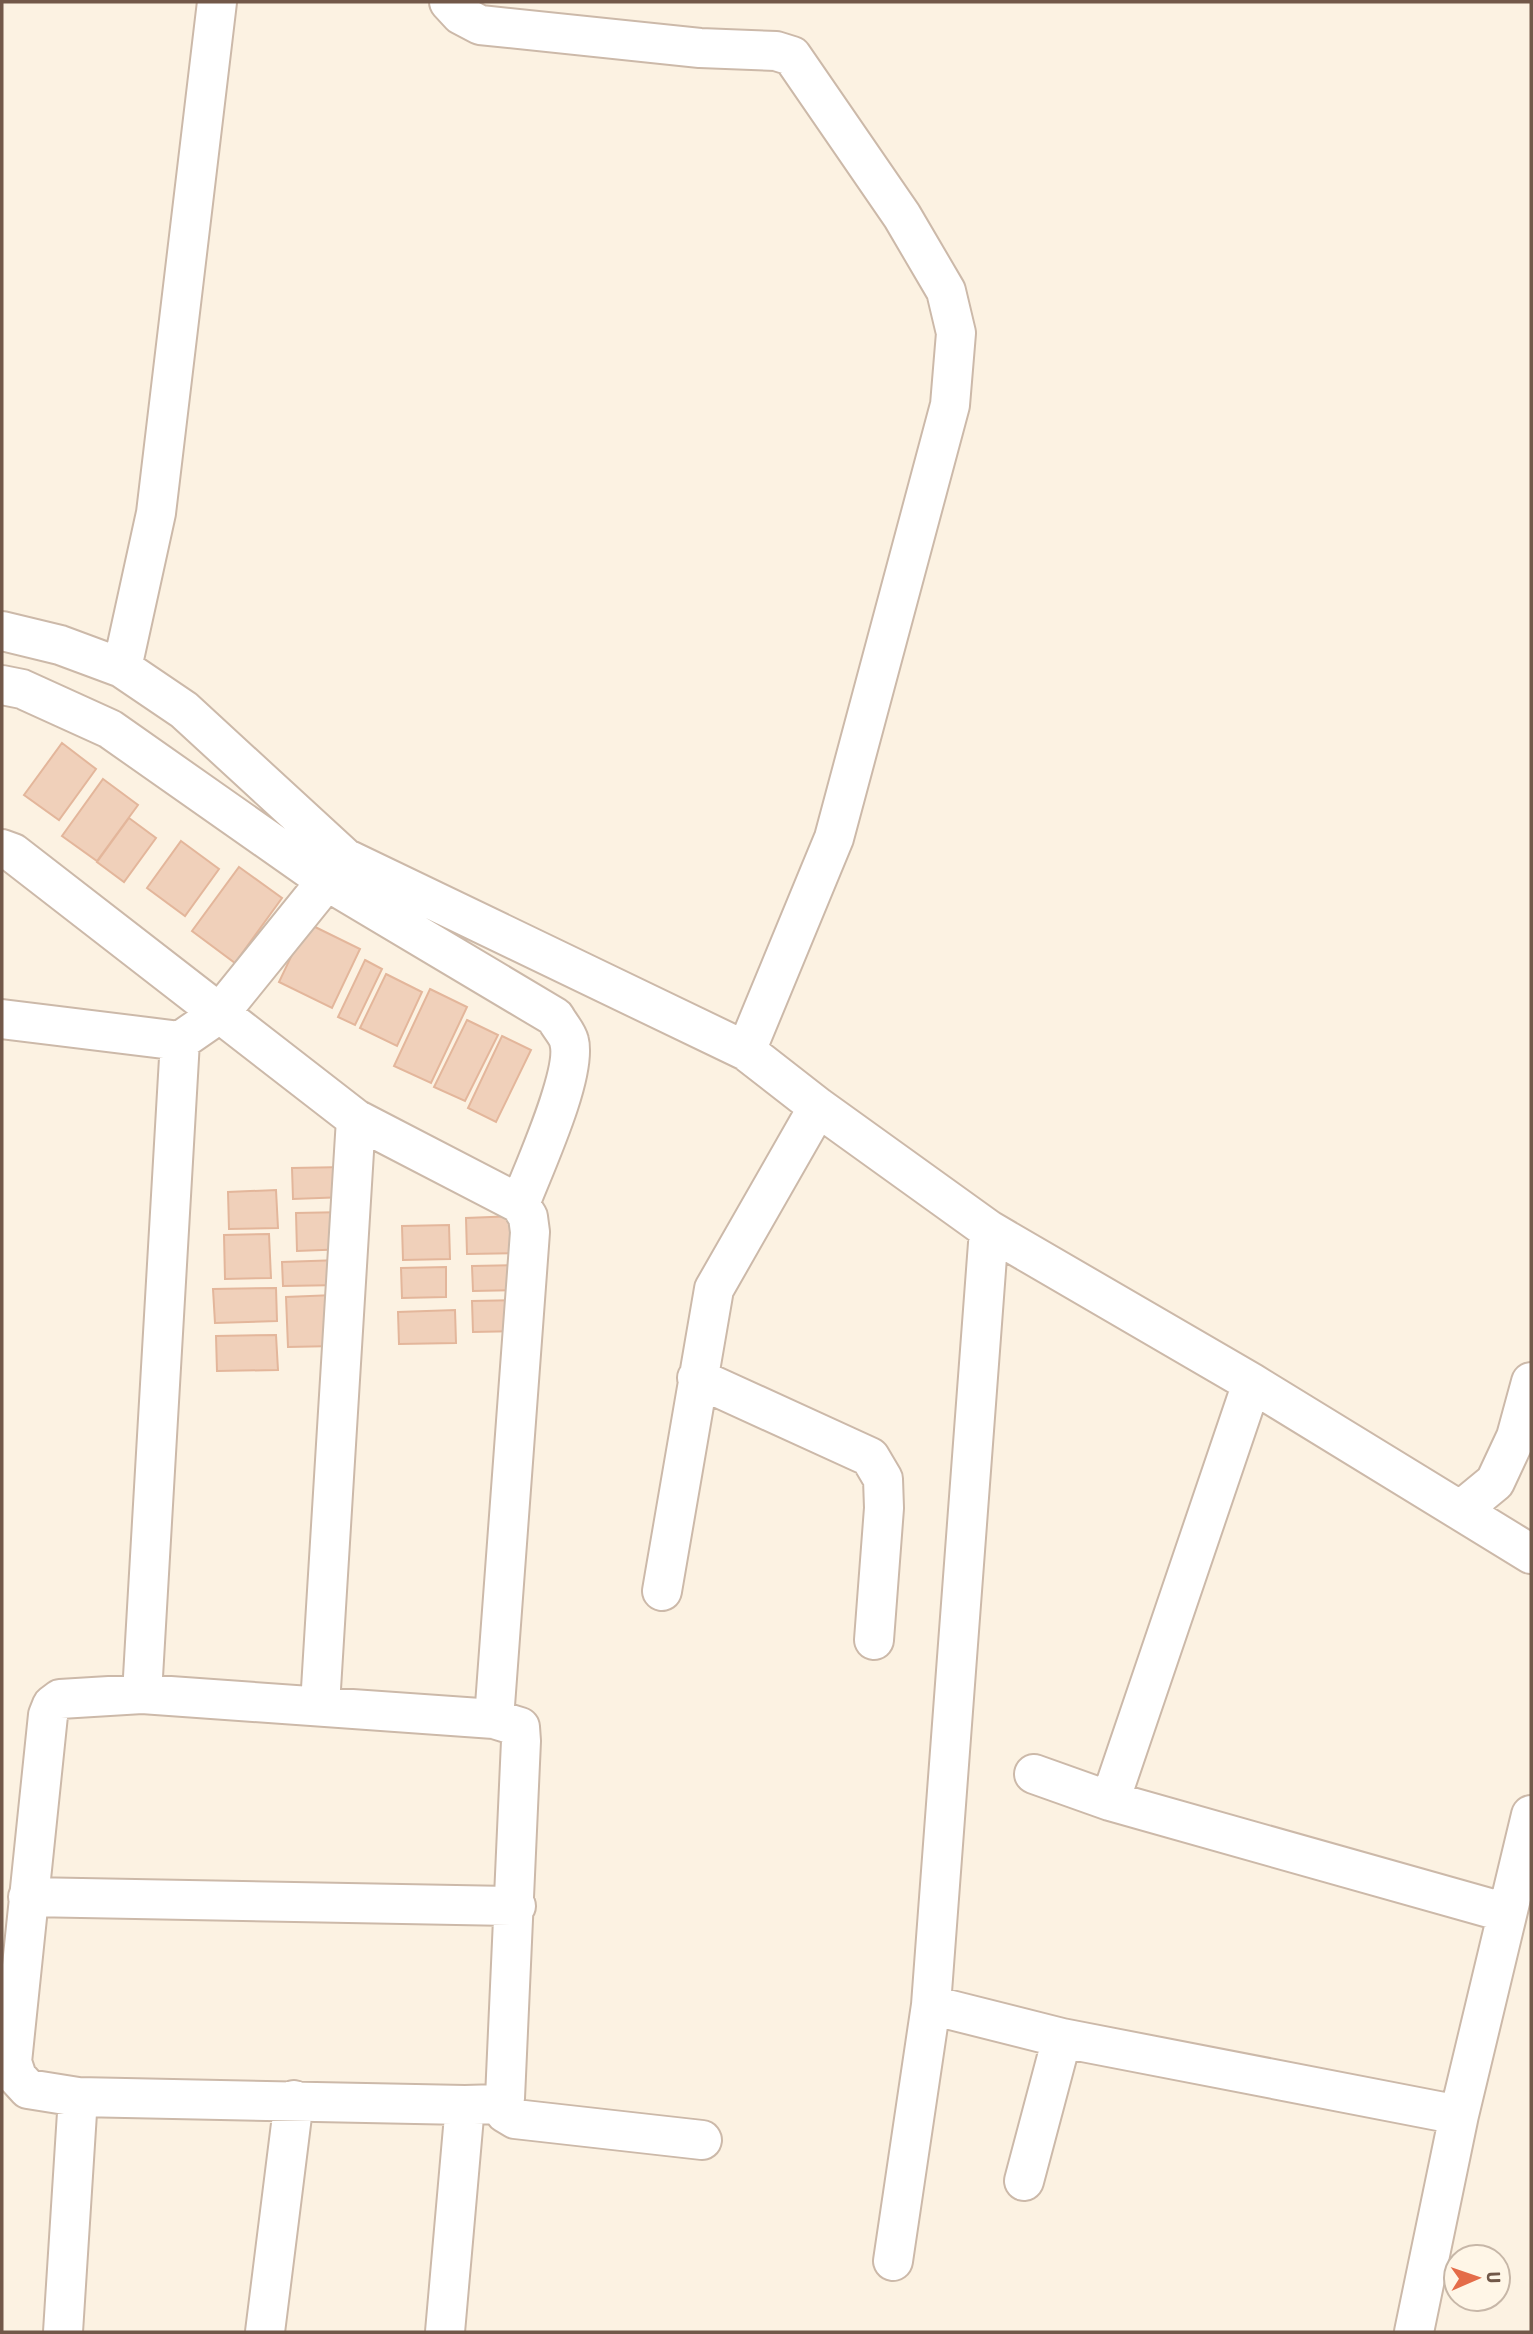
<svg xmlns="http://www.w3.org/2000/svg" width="1533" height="2334" font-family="'Asap Condensed',sans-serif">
<rect width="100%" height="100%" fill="#fcf2e2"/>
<path fill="#f0d0ba" stroke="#e3b69b" stroke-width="2" d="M62 743 96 769 59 820 24 795Z
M103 779 138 805 97 861 62 836Z
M129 818 156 838 124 882 97 862Z
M181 841 219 869 185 916 147 888Z
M239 867 282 898 235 963 192 931Z
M307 923 360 949 332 1008 279 982Z
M365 960 382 969 355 1025 338 1017Z
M386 974 422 992 397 1046 360 1028Z
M430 989 467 1007 431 1083 394 1066Z
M467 1020 498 1035 465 1101 434 1087Z
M502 1036 531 1050 496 1122 468 1108Z
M345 1167 346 1197 293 1199 292 1168Z
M276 1190 278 1228 229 1229 228 1192Z
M346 1212 348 1249 297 1251 296 1213Z
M518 1216 519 1253 467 1254 466 1218Z
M449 1225 450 1259 403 1260 402 1226Z
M269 1234 271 1278 225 1279 224 1235Z
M340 1260 341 1285 283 1286 282 1262Z
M521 1265 522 1290 473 1291 472 1266Z
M446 1267V1297L402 1298 401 1268Z
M276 1288 277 1321 215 1323 213 1289Z
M334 1295 335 1346 288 1347 286 1297Z
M520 1300 521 1331 473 1332 472 1301Z
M455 1310 456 1343 399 1344 398 1312Z
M276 1335 278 1370 217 1371 216 1336Z"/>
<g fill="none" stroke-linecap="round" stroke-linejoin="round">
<g stroke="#ccb9a9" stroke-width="42">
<path id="street" d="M449 2 461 15 480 25 700 48 776 51 792 56 902 216 946 291 956 333 950 405 834 838 746 1051
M2 631 60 645 122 668 184 710 345 858 746 1051 818 1107 989 1230 1252 1383 1531 1554
M122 668 156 513 217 2
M2 685 22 689 110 729 325 880 555 1017C559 1025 567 1033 569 1041 578 1073 533 1170 520 1204
M2 849 13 853 356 1119 520 1204 528 1217 530 1232 494 1719 520 1727 521 1741 505 2098 499 2104 465 2105 445 2332
M2 1019 180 1041 219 1014 341 863
M697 1378 870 1457 883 1479 884 1508 874 1640
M1461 1510 1495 1482 1516 1437 1531 1382
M662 1591 714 1289 818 1107
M142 1694 180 1041
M320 1705 356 1119
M1034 1774 1110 1801 1507 1913
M1110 1801 1252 1383
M28 1897 516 1906
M931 2005 1062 2038 1459 2115
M499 2104 505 2113 515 2119 702 2140
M465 2105 78 2097 28 2089 17 2077 12 2062 48 1715 52 1705 60 1699 142 1694 494 1719
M1024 2181 1062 2038
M893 2261 931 2005 989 1230
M63 2332 78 2097
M265 2332 294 2100
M1414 2332 1459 2115 1531 1815"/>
</g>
<use href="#street" stroke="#fff" stroke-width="38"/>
</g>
<rect width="1533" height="2334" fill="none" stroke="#725849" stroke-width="7"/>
<g transform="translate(1477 2278) rotate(88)"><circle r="33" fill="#fff6e7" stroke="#c7b7a8" stroke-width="2"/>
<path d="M0-5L12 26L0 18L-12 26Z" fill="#e46c49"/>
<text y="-10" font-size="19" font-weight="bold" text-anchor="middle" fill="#725849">U</text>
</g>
</svg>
